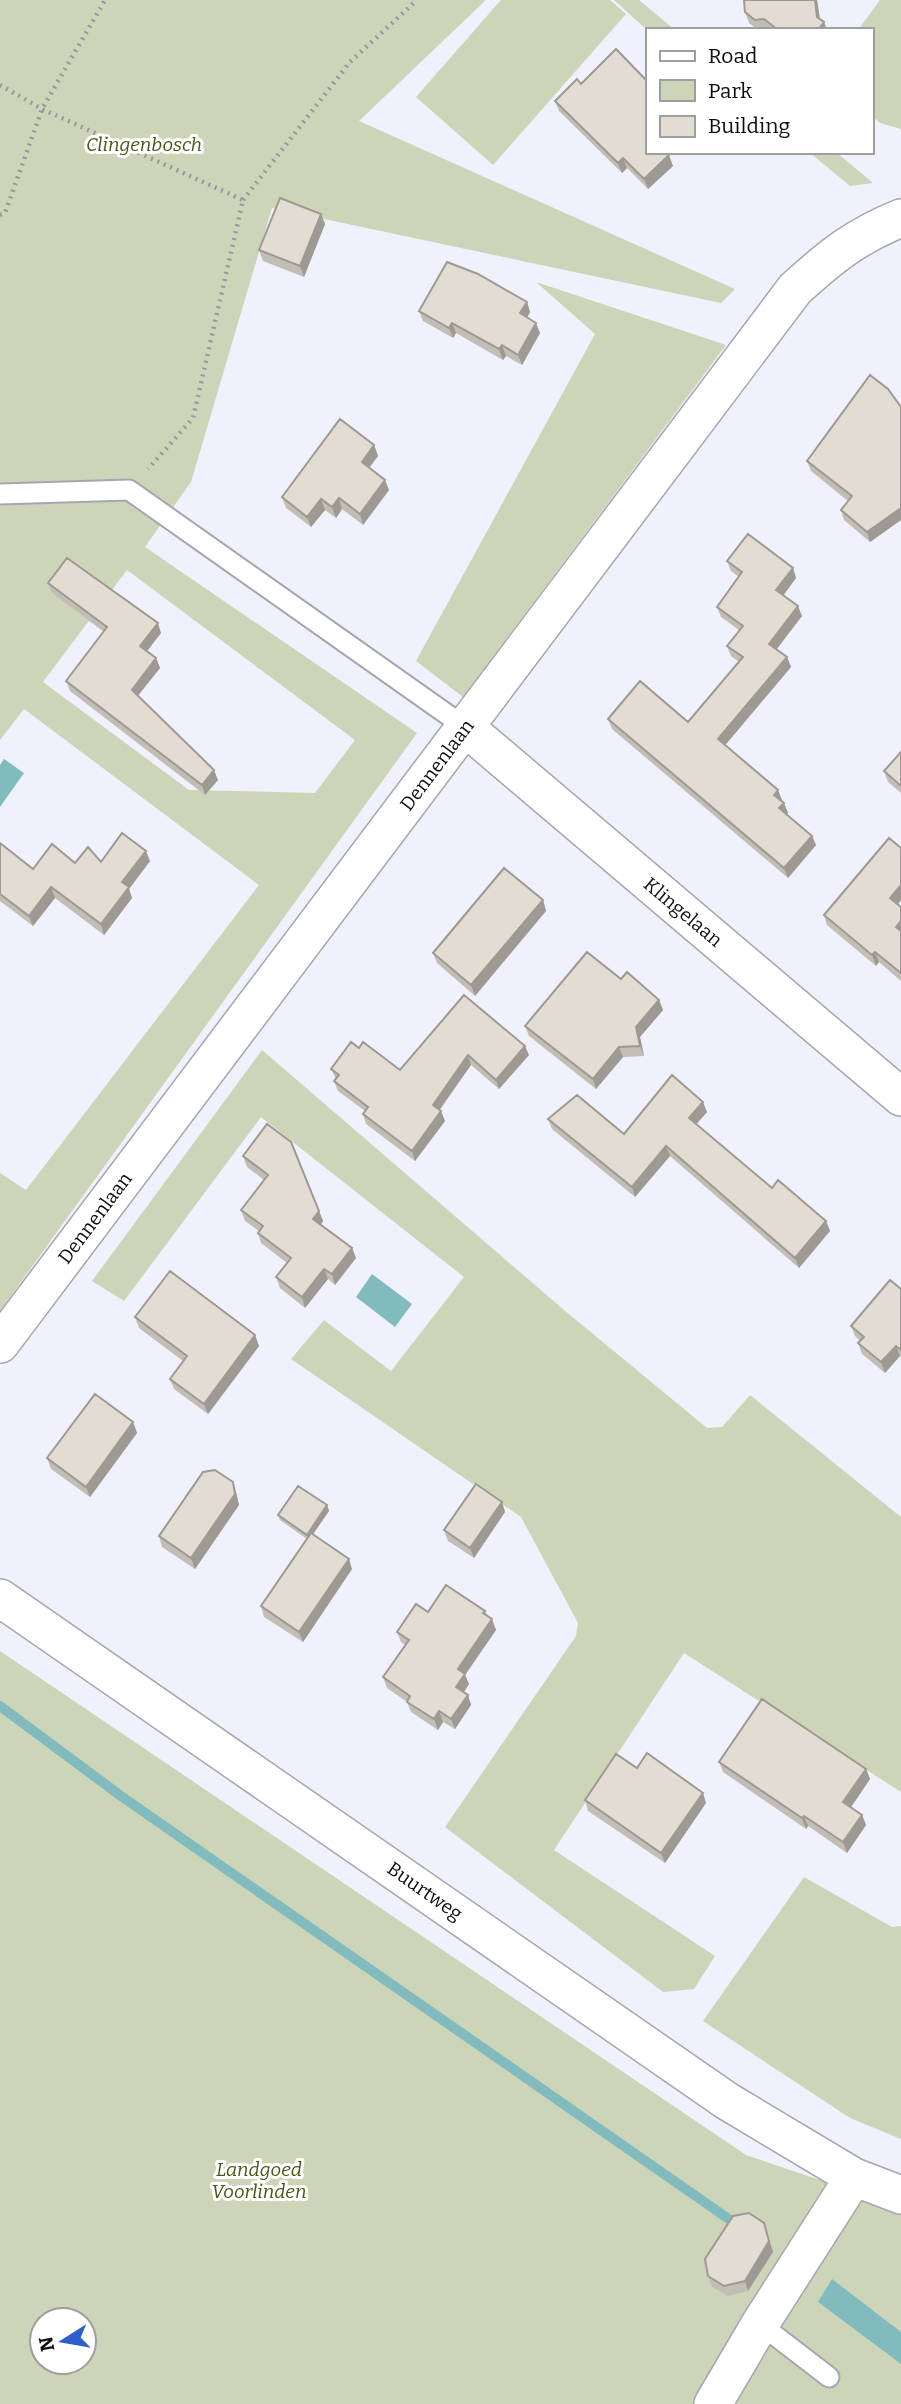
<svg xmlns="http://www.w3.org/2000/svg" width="901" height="2404" font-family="Bitter,serif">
<rect width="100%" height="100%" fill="#eff1fc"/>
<path fill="#cdd5b8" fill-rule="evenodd" d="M0 0H486L359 121 735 289 721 303 272 208 191 482 145 547 417 733 0 1311V1173L26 1190 259 885 24 709 0 740ZM127 570 355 740 315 793 189 790 43 682Z
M501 0H610L626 14 493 165 416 97Z
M614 0H639L675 30H647Z
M880 0H901V129L880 123 871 115V30H858Z
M809 152H836L873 183 850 186Z
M536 282 726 345 463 697 416 661 595 334Z
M262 1050 564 1310 707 1428 722 1427 750 1395 901 1517V1792L684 1653 554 1850 715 1956 694 1989 663 1992 445 1827 576 1636 578 1623 521 1517 291 1359 324 1320 391 1371 464 1277 261 1117 124 1301 92 1281Z
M0 1651 746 2155 876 2199 901 2211V2404H0ZM42 2320H84V2362H42Z
M804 1877 892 1927 901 1926V2139L850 2118 703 2021Z"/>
<path fill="#82bbbe" d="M4 759 24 773 0 807V765Z
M372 1274 412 1304 395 1327 356 1297Z
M832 2279 901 2332V2364L818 2302Z"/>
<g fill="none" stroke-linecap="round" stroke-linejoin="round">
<path stroke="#82bbbe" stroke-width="10" d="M0 1706 121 1796 733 2222"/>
<g stroke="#a4a6b0" stroke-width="23">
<path id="lane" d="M0 494 129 490 465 727
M760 2324 829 2377"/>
</g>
<g stroke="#a4a6b0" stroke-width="40">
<path id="street" d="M465 727 901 1097
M0 1344 795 289C830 257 856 236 901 218
M0 1598 727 2101 854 2177 901 2195
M713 2404 760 2324 854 2177"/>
</g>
<path stroke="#9798a0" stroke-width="4.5" stroke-dasharray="2 5" stroke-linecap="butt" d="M0 85 42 109 243 200 193 418 148 469
M243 200 350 62 417 0
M0 215 5 213 42 109 105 0"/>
<use href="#lane" stroke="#fff" stroke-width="19"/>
<use href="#street" stroke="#fff" stroke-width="37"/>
</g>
<path fill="#c2bdb5" d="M744 0H817L820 19 827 30H758L749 23 745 12Z
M555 101 647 152 673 166 648 189 627 168 622 173 559 111Z
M321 214 325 224 304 277 263 261 259 250Z
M527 302 530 312 527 317 540 333 522 365 506 356 503 360 456 333 453 338 423 321 419 311Z
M901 407V520L870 542 844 520 841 510 848 501 811 471 807 461Z
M374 445 378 456 369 468 389 490 363 525 342 509 336 518 325 510 311 527 286 508 282 497Z
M727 561 793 568 796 578 783 595 802 616 776 649 787 657 791 667 725 745 782 800 788 813 786 814 812 836 816 845 788 878 612 729 608 719 688 722 739 662 731 656 727 646 739 630 721 617 717 607 739 577 731 571Z
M48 583 161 633 147 651 156 658 160 668 138 696 218 780 205 795 70 691 66 681 104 632 52 593Z
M901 752V793L888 782 884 771Z
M0 843 33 869 75 863 150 861 129 889 132 898 104 935 55 898 33 926 0 901Z
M901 848V900L898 905 901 907V981L879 962 876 966 827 925 824 915Z
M543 900 546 911 475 996 437 963 433 953Z
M621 979 659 1000 663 1010 640 1037 644 1056 623 1057 596 1089 529 1036 525 1026Z
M464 995 529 1055 499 1089 471 1065 440 1110 445 1121 415 1161 366 1124 363 1114 365 1111 338 1091 334 1081 336 1079 331 1069 359 1048 400 1070Z
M707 1112 696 1124 772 1188 826 1221 830 1231 799 1268 670 1156 635 1197 552 1129 548 1119 624 1134Z
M243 1156 319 1211 323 1221 321 1225 352 1248 356 1258 335 1285 328 1279 305 1308 280 1288 276 1277 287 1263 261 1243 258 1233 259 1231 245 1221 241 1210 264 1180 247 1167Z
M901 1289V1358L900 1356 885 1373 862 1354 858 1343 860 1341 855 1336 851 1326Z
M135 1317 255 1335 259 1346 208 1414 174 1389 170 1379 183 1361 139 1328Z
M133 1422 137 1433 90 1497 51 1469 47 1458Z
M236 1492 239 1505 195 1569 162 1547 159 1536Z
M502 1502 505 1512 474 1558 448 1541 444 1530Z
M327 1505 329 1511 313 1534 352 1569 303 1642 264 1617 261 1606 307 1539 280 1520 278 1515Z
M485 1611 496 1630 465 1675 469 1684 463 1692 468 1695 471 1705 455 1729 443 1722 438 1730 411 1712 407 1702 387 1688 383 1677 405 1645 401 1642 397 1632 428 1612Z
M719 1762 866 1769 870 1779 851 1807 862 1815 866 1825 847 1853 808 1826 806 1829 723 1772Z
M637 1768 706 1803 665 1863 588 1811 585 1800Z
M764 2223 773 2252 748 2291 728 2296 712 2287 708 2276Z"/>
<path fill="#9e9a93" d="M815 0H817L821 26 824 22 827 30H818Z
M669 155 673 166 648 189 644 179Z
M623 158 627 168 622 173 618 163Z
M321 214 325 224 304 277 300 266Z
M527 302 530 312 524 324 520 313Z
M452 323 456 333 453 338 449 328Z
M536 323 540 333 522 365 518 355Z
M502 345 506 356 503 360 499 349Z
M374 445 378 456 365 473 362 462Z
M385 480 389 490 363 525 360 514Z
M339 498 342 509 336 518 332 507Z
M321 499 325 510 311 527 307 517Z
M901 508V520L870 542 867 532Z
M793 568 796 578 780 600 776 590Z
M798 606 802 616 773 654 769 644Z
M158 623 161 633 144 655 140 646Z
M787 657 791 667 722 749 718 739Z
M156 658 160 668 135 699 132 690Z
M214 770 218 780 205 795 202 785Z
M778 790 782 800 778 805 774 795Z
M784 803 788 813 783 818 779 808Z
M812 836 816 845 788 878 784 868Z
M146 851 150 861 129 889 132 898 104 935 101 924 122 882Z
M901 885V900L894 909 890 898Z
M51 887 55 898 33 926 29 916Z
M543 900 546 911 475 996 471 985Z
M901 921V936L896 927Z
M875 952 879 962 876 966 872 955Z
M659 1000 663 1010 640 1037 644 1056 640 1046 636 1027Z
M525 1046 529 1055 499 1089 496 1080Z
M619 1047 623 1057 596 1089 593 1079Z
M468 1055 471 1065 436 1114 433 1105Z
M703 1102 707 1112 693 1128 689 1118Z
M441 1111 445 1121 415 1161 412 1151Z
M666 1146 670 1156 635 1197 632 1187Z
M319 1211 323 1221 317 1230 313 1219Z
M826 1221 830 1231 799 1268 795 1258Z
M352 1248 356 1258 335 1285 332 1274Z
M324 1269 328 1279 305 1308 302 1297Z
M255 1335 259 1346 208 1414 204 1404Z
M896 1346 900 1356 885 1373 881 1362Z
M133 1422 137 1433 90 1497 86 1487Z
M233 1482 236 1492 239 1505 195 1569 191 1558Z
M502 1502 505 1512 474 1558 470 1548Z
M327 1505 329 1511 309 1540 307 1535Z
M349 1559 352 1569 303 1642 299 1632Z
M492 1619 496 1630 465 1675 469 1684 460 1698 456 1687 458 1669Z
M468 1695 471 1705 455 1729 451 1719Z
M439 1711 443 1722 438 1730 434 1719Z
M866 1769 870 1779 847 1813 843 1802Z
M703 1793 706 1803 665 1863 661 1853Z
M862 1815 866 1825 847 1853 843 1842Z
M804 1816 808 1826 806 1829 802 1818Z
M764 2223 773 2252 748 2291 745 2281Z"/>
<path fill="#e2dcd2" stroke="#9e9a93" stroke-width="2" d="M744 0H815L817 17 824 22 818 30H778L764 19 755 20 745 12Z
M616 49 647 81V152H666L669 155 644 179 623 158 618 163 555 101 577 79 581 84Z
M280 198 321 214 300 266 259 250Z
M447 262 478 274 527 302 520 313 536 323 518 355 502 345 499 349 452 323 449 328 419 311Z
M870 375 888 389 901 407V508L867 532 841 510 852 496 807 461Z
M340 419 374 445 362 462 385 480 360 514 339 498 332 507 321 499 307 517 282 497Z
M748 534 793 568 776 590 798 606 769 644 787 657 718 739 778 790 774 795 784 803 779 808 812 836 784 868 608 719 640 681 688 722 743 657 727 646 743 626 717 607 742 572 727 561Z
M67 558 158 623 140 646 156 658 132 690 214 770 202 785 66 681 107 627 48 583Z
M901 752V786L884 771Z
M122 833 146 851 122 882 129 887 101 924 51 887 29 916 0 894V843L33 869 52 844 75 863 88 847 101 862Z
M889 838 901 848V885L890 898 901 907V921L896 927 901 931V973L875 952 872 955 824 915Z
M504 868 543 900 471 985 433 953Z
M587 952 621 979 627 972 659 1000 636 1027 640 1046 619 1047 593 1079 525 1026Z
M464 995 525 1046 496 1080 468 1055 433 1105 441 1111 412 1151 363 1114 368 1107 334 1081 339 1075 331 1069 351 1042 359 1048 363 1042 400 1070Z
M672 1075 703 1102 689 1118 772 1188 778 1180 826 1221 795 1258 666 1146 632 1187 548 1119 577 1095 624 1134Z
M267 1124 291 1142 319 1211 313 1219 352 1248 332 1274 324 1269 302 1297 276 1277 291 1258 258 1233 263 1226 241 1210 268 1175 243 1156Z
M170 1271 255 1335 204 1404 170 1379 187 1356 135 1317Z
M890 1280 901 1289V1350L896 1346 881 1362 858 1343 864 1337 851 1326Z
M95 1394 133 1422 86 1487 47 1458Z
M215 1470 233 1482 235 1494 191 1558 159 1536 203 1472Z
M476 1484 502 1502 470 1548 444 1530Z
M298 1486 327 1505 307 1535 278 1515Z
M311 1533 349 1559 299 1632 261 1606Z
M446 1585 485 1611 483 1613 492 1619 458 1669 465 1674 456 1687 468 1695 451 1719 439 1711 434 1719 407 1702 410 1696 383 1677 409 1640 397 1632 416 1604 428 1612Z
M762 1699 866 1769 843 1802 862 1815 843 1842 804 1816 802 1818 719 1762Z
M647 1753 703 1793 661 1853 585 1800 616 1754 637 1768Z
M749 2213 764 2223 769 2241 745 2281 724 2286 708 2276 705 2259 733 2216Z"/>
<g text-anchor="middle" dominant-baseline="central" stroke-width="6" stroke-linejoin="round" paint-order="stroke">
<g font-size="19" font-style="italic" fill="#485513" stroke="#fff">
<text x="144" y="144">Clingenbosch</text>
<text x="259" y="2169">Landgoed<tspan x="259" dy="22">Voorlinden</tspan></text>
</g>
<g font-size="19" fill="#0c0d10" stroke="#fff">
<text transform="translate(437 765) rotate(-53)">Dennenlaan</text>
<text transform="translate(683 912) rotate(40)">Klingelaan</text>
<text transform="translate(95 1218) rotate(-53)">Dennenlaan</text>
<text transform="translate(425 1891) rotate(35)">Buurtweg</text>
</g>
</g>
<rect x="646" y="28" width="228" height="126" fill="#ffffff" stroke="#9e9e9f" stroke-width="2"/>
<rect x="660" y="51" width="35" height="10" fill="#ffffff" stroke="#9e9e9f" stroke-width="2"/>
<text x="708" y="63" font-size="21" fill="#0c0d10">Road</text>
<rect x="660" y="80" width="35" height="21" fill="#cdd5b8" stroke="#9e9e9f" stroke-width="2"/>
<text x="708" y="98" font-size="21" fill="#0c0d10">Park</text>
<rect x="660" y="116" width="35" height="21" fill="#e2dcd2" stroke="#9e9e9f" stroke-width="2"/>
<text x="708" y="133" font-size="21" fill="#0c0d10">Building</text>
<g transform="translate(63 2341) rotate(259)"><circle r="33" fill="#ffffff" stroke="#9e9e9f" stroke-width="2"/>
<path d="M0-5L12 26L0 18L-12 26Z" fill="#2c5ecd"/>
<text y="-10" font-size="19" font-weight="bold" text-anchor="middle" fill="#0c0d10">N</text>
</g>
</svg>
